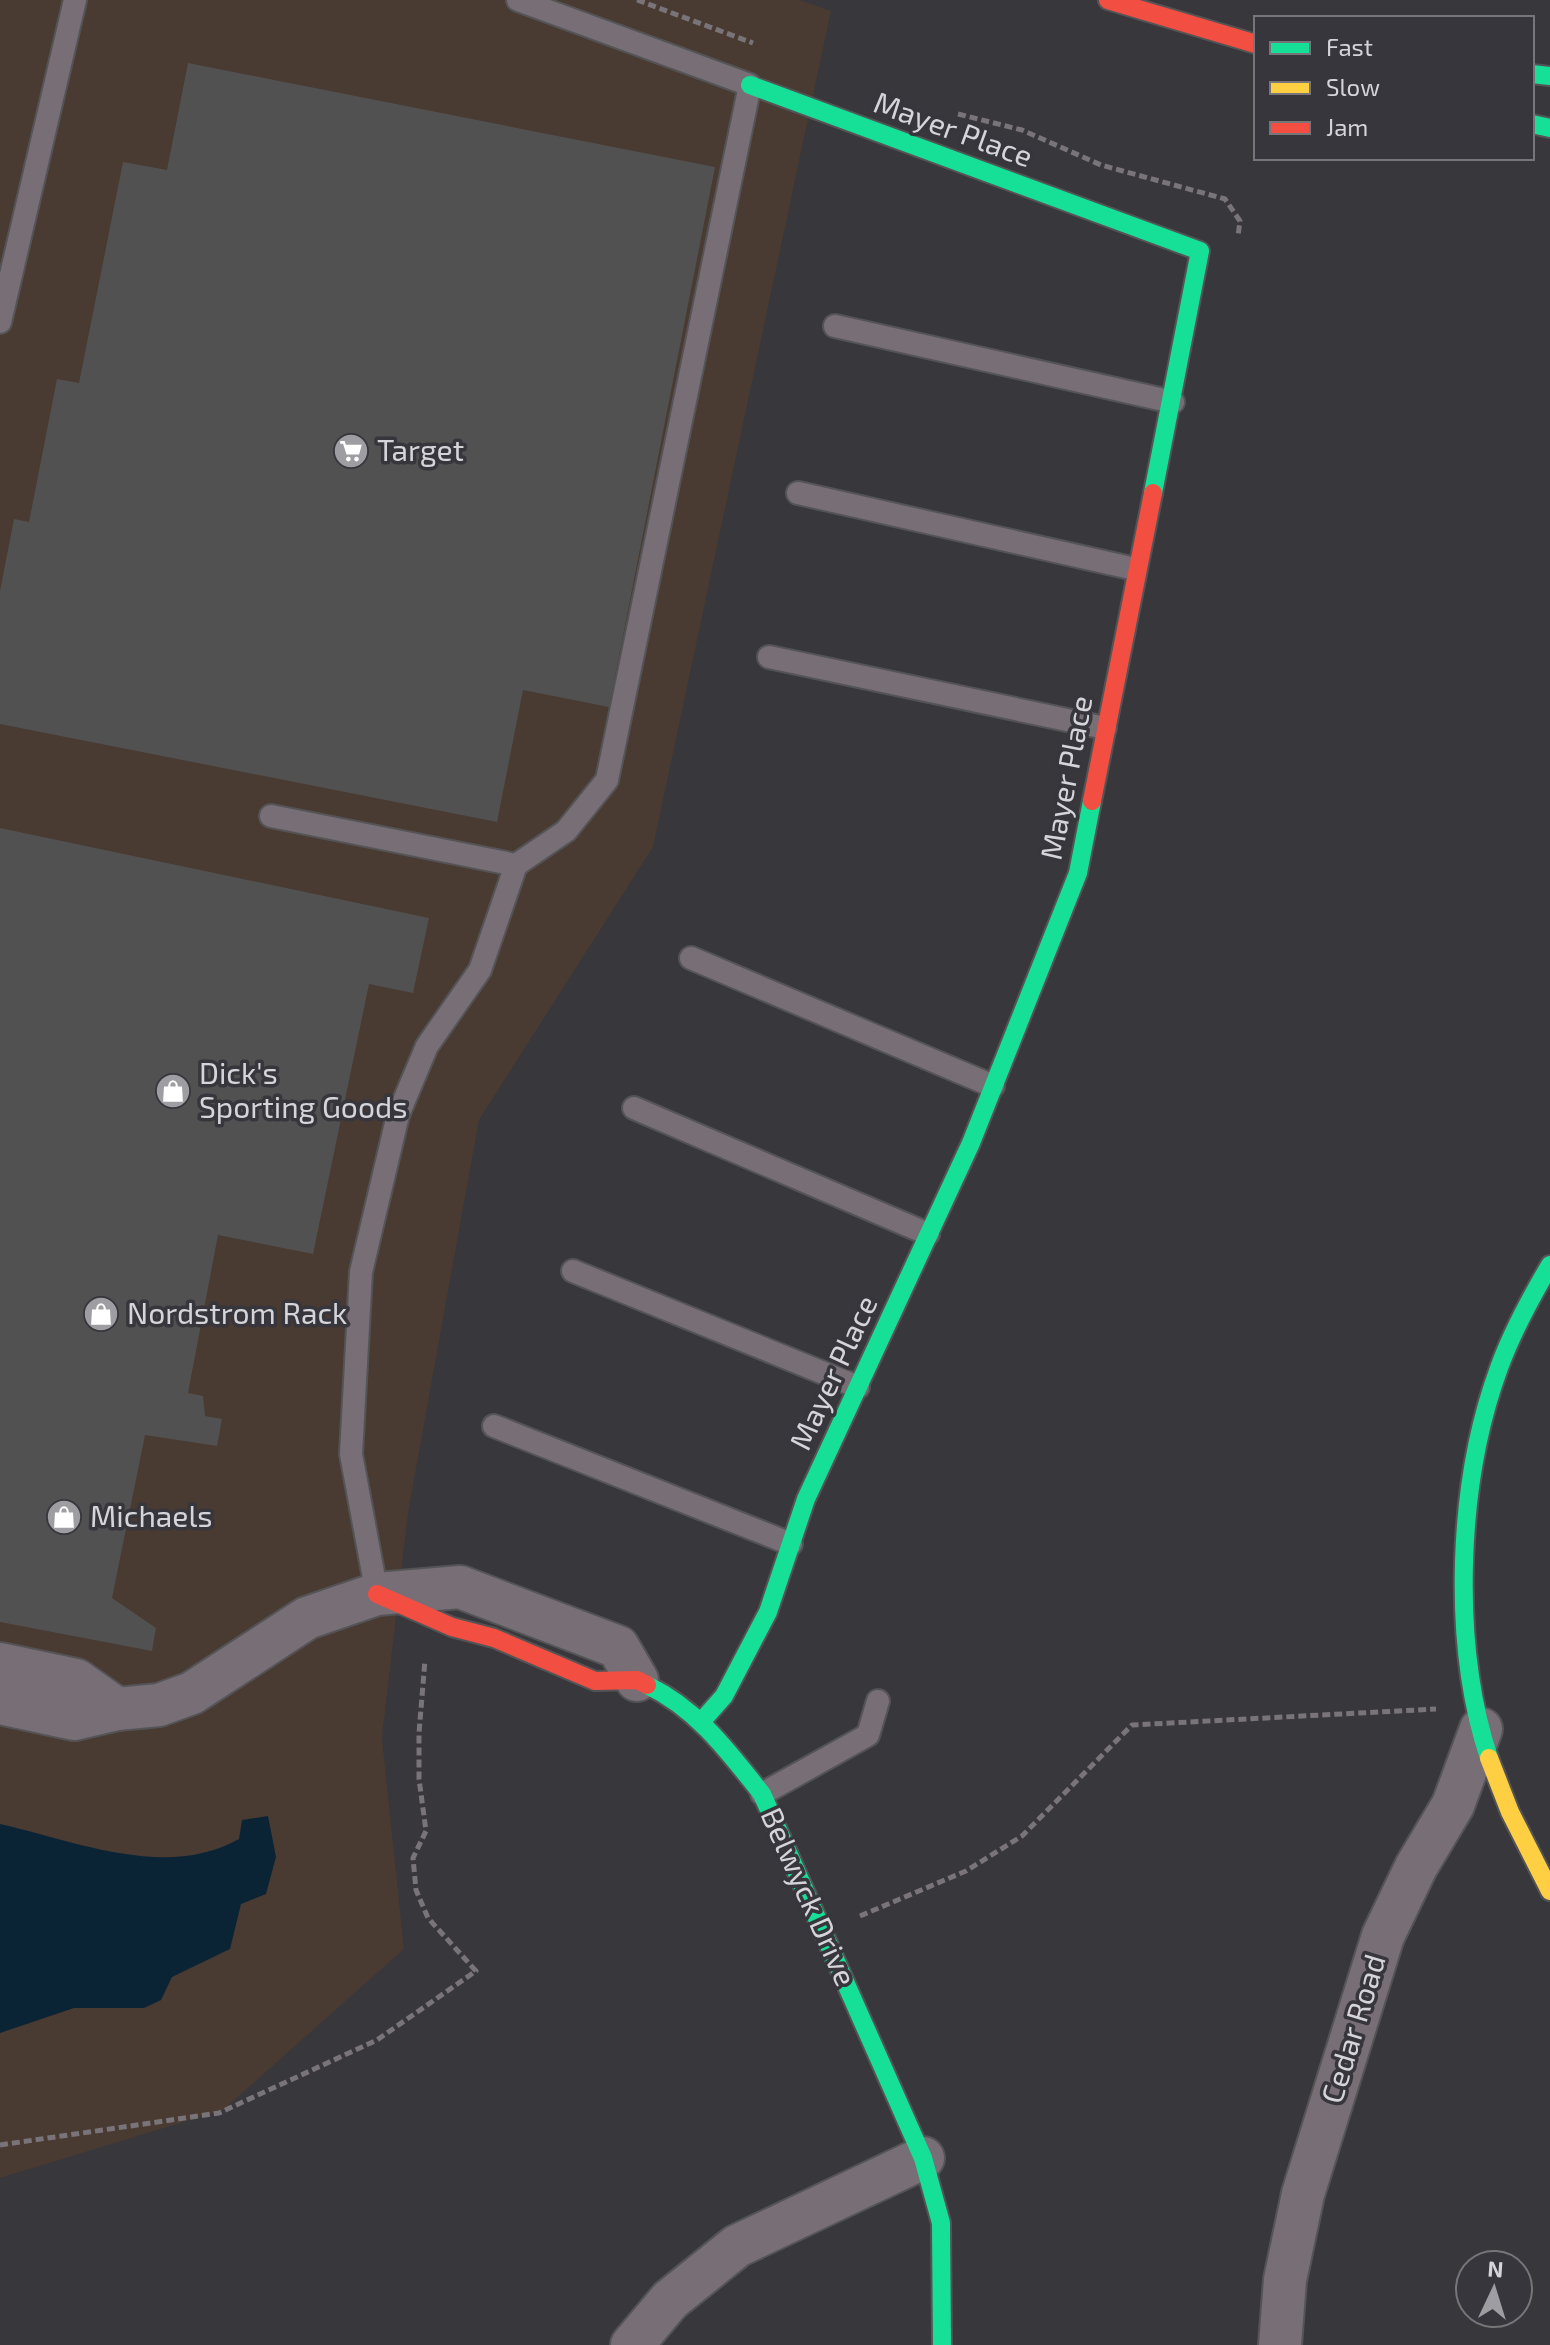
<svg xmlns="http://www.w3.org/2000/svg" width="1550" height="2345" font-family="'Exo 2',sans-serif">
	<rect width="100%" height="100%" fill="#38373b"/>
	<polygon fill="#493a32" points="0,0 800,0 831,11 653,847 479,1120 408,1513 382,1738 404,1949 223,2110 0,2178"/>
	<path fill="#0b2435" d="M268,1816L276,1857L266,1894L241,1904L230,1949L172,1977L161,2000L144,2008H74L0,2033V1824C75,1841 166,1880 239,1839L242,1820Z"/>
	<g fill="#525152">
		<polygon points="188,63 715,167 609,707 523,690 497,822 0,724 0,591 14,519 29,522 57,379 79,383 123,162 167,170"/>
		<polygon points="0,828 429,918 413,993 369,984 313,1254 218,1235 188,1393 203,1396 205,1416 222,1419 217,1446 145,1435 112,1598 156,1628 152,1651 0,1622"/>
	</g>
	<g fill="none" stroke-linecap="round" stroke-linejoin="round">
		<g stroke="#545456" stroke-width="26">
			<g id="lane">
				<polyline points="0,322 75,0"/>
				<polyline points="835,326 1173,402"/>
				<polyline points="798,493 1135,569"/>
				<polyline points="769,657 1105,728"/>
				<polyline points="271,816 516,865 480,970 427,1046 398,1115 361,1272 351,1454 377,1594"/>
				<polyline points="516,865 566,831 607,780 750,85 518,0"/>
				<polyline points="691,958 993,1086"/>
				<polyline points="634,1108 928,1234"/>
				<polyline points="573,1271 858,1387"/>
				<polyline points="494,1426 791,1544"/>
				<polyline points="762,1794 868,1735 878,1701"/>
			</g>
		</g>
		<g stroke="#545456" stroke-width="46">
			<g id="street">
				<polyline points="0,1664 76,1680 117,1709"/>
				<polyline points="0,1703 74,1719 117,1709 159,1705 192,1693 307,1618 377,1594 460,1587 618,1647 637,1680"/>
				<polyline points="632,2345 670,2300 737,2246 923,2158"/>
				<polyline points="1280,2345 1285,2280 1303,2194 1383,1936 1416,1867 1453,1805 1481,1729"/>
			</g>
		</g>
		<g stroke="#545456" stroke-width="22">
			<g id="fast">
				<polyline points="1532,74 1550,76"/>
				<polyline points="750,85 1200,251 1153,493"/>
				<polyline points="1532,124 1550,128"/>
				<path d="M647,1685C697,1709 728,1751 762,1794L923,2158L941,2223L942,2345"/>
				<polyline points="701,1722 724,1696 768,1612 806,1499 971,1143 1078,873 1092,801"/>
				<path d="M1489,1758C1451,1643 1457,1482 1499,1368C1512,1332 1530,1299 1550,1265"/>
			</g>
		</g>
		<g stroke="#545456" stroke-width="22">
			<polyline id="slow" points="1489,1758 1510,1812 1550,1891"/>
		</g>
		<g stroke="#545456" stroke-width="22">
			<g id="jam">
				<polyline points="1108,0 1256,44"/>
				<polyline points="1092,801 1153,493"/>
				<polyline points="377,1594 452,1627 494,1638 595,1681 637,1680 647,1685"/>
			</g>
		</g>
		<g stroke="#797479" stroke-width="5" stroke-dasharray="8 4" stroke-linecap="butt">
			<polyline points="637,0 753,43"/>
			<polyline points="958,114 1022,130 1101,165 1225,199 1240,221 1238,236"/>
			<polyline points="860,1916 966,1871 1022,1836 1132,1725 1436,1709"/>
			<polyline points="0,2145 219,2113 377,2040 476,1971 428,1918 416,1890 413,1858 426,1831 419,1779 419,1733 425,1660"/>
		</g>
		<use href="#lane" stroke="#786e76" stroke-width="22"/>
		<use href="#street" stroke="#786e76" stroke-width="42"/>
		<use href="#fast" stroke="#16e098" stroke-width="18"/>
		<use href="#slow" stroke="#ffcf43" stroke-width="18"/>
		<use href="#jam" stroke="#f24e42" stroke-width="18"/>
	</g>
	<defs>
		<g id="supermarket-disc" transform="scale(1.8)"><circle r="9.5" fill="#9e9da1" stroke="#37363c"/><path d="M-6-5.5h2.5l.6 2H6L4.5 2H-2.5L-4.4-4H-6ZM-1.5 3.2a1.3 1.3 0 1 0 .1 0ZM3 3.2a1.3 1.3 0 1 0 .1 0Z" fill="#fff"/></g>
		<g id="shop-disc" transform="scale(1.8)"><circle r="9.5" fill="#9e9da1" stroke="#37363c"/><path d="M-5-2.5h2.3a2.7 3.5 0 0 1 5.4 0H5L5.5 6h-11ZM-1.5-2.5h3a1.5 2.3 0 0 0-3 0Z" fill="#fff"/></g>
	</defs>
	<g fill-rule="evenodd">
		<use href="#supermarket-disc" x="351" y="451"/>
		<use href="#shop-disc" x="173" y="1091"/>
		<use href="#shop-disc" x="101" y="1314"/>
		<use href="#shop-disc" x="64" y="1517"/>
	</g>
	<g text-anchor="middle" stroke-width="7" stroke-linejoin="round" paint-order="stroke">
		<g font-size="30" fill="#d5d4d8" stroke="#37363c">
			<text transform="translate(953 130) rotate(20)" y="10">Mayer Place</text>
			<text transform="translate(1067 778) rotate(-79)" y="10">Mayer Place</text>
			<text transform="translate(834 1373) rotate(-65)" y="10">Mayer Place</text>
			<text transform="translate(808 1897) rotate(66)" y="10">Belwyck Drive</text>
			<text transform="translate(1354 2029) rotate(-73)" y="10">Cedar Road</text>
		</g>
		<g font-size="30" fill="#d5d4d8" stroke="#37363c" text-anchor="start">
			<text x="377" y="461">Target</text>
			<text x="199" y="1084">Dick's<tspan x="199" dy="34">Sporting Goods</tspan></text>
			<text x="127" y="1324">Nordstrom Rack</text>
			<text x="90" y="1527">Michaels</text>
		</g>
	</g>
	<rect x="1254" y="16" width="280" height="144" fill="#37363c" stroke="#76757a" stroke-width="2"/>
	<rect x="1270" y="42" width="40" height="12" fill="#16e098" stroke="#76757a" stroke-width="2"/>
	<text x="1326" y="56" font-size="24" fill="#d5d4d8">Fast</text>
	<rect x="1270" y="82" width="40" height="12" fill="#ffcf43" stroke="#76757a" stroke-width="2"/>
	<text x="1326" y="96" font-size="24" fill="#d5d4d8">Slow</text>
	<rect x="1270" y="122" width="40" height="12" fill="#f24e42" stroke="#76757a" stroke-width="2"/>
	<text x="1326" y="136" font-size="24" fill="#d5d4d8">Jam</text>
	<g transform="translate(1494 2289) rotate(4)"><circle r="38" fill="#37363c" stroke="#76757a" stroke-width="2"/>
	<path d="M0-6L14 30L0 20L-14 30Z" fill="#9e9da1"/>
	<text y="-12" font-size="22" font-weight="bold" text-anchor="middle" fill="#d5d4d8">N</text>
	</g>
</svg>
